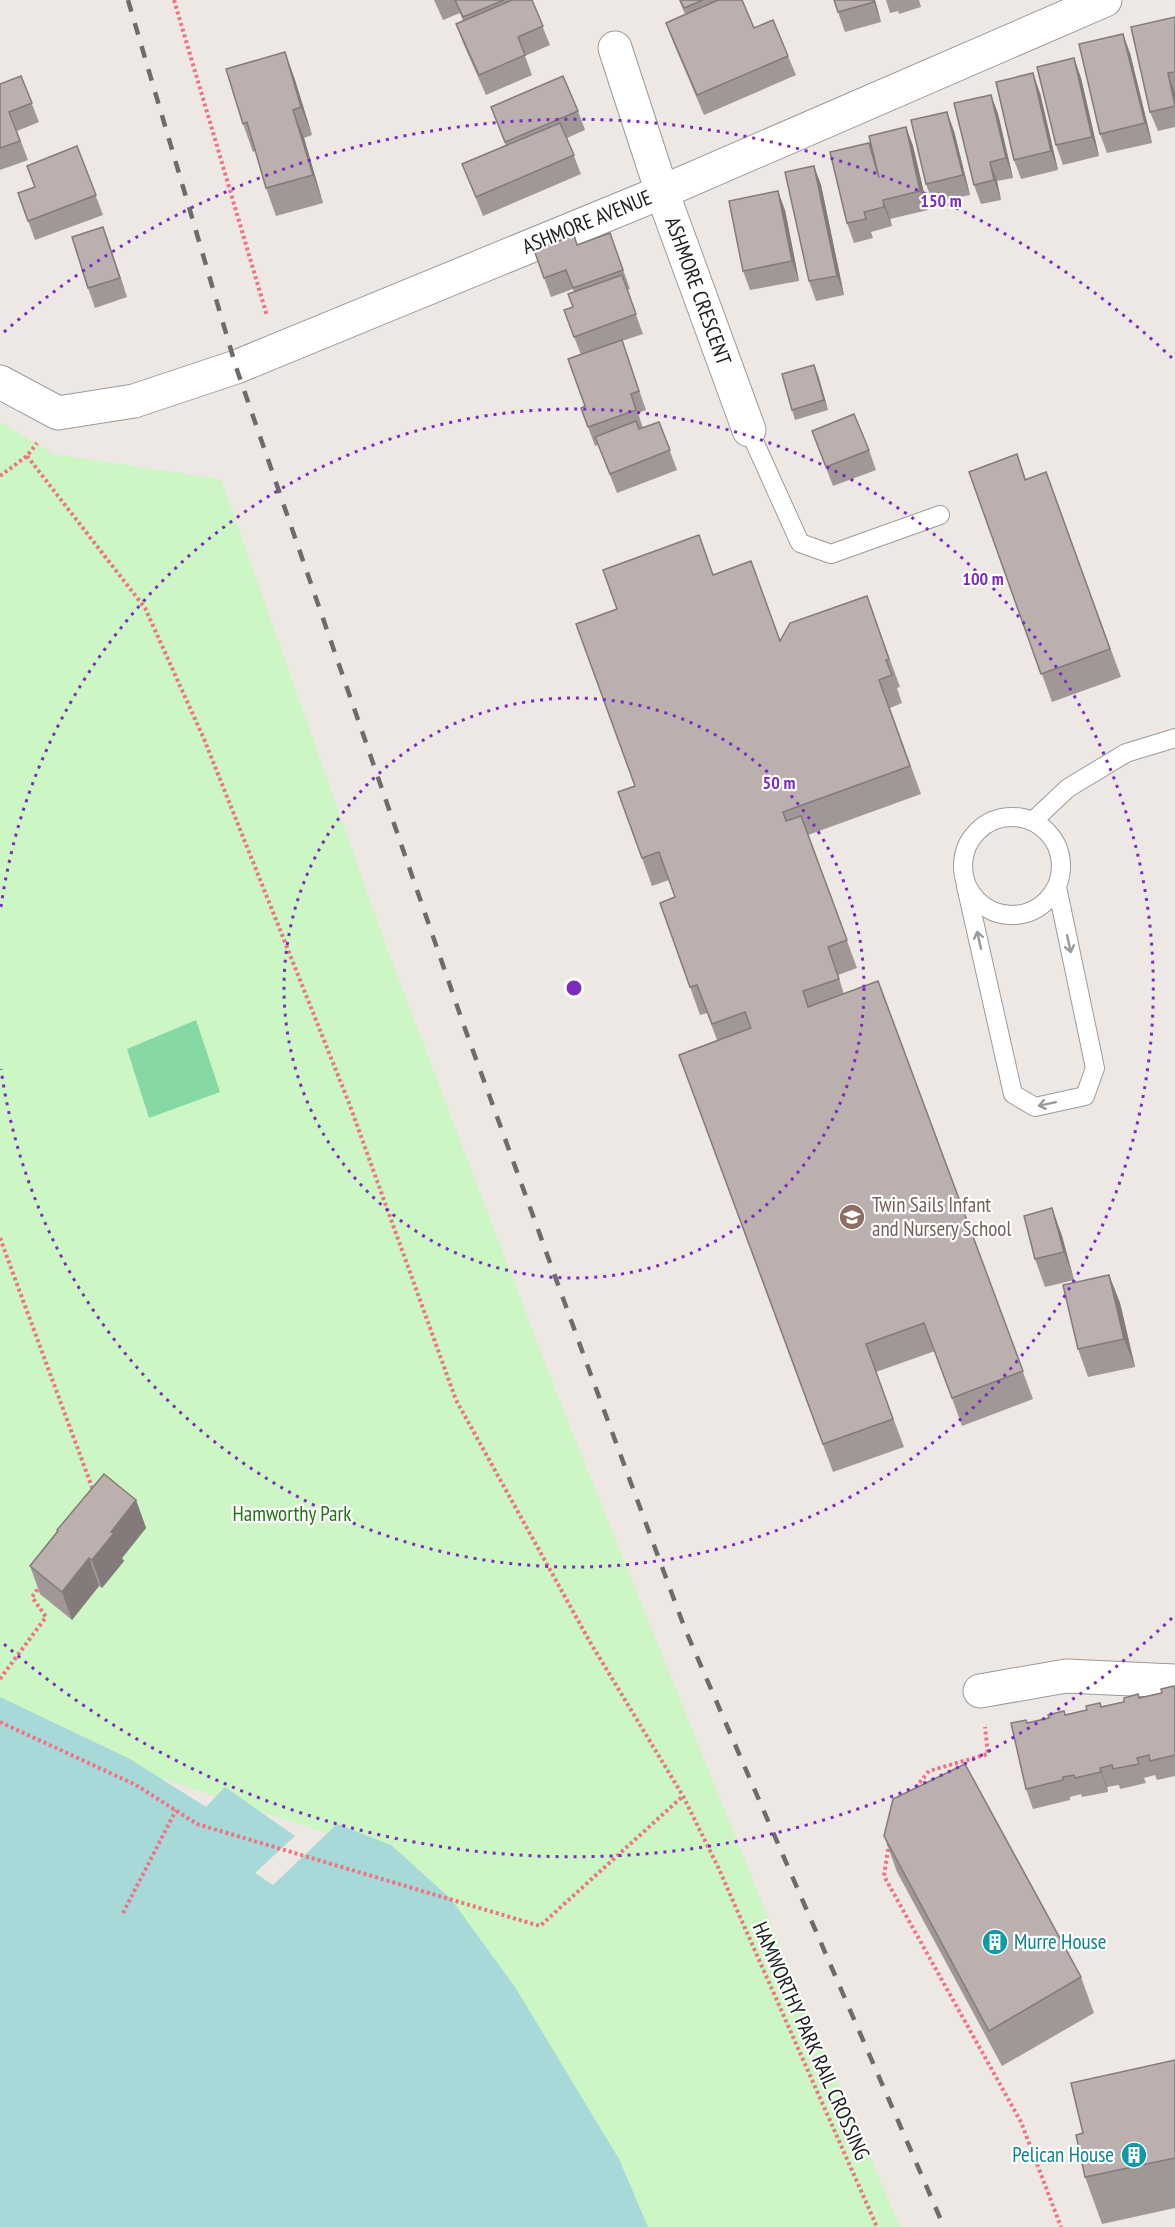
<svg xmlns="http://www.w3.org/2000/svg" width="1175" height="2227" font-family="'PT Sans Narrow',sans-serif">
	<rect width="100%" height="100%" fill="#eee8e4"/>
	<polygon fill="#ccf6c3" points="0,422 54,454 221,479 388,951 555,1389 778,1942 900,2227 629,2227 402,1858 0,1725"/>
	<polygon fill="#86d9a5" points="196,1020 220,1092 149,1118 127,1049"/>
	<polygon fill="#a7d9d8" points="0,1697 130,1759 206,1807 225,1787 295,1836 255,1873 273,1885 337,1824 391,1845 451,1899 515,1987 619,2159 648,2227 0,2227"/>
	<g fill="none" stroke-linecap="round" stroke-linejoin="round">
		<g stroke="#9b9b9b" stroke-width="20">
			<g id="lane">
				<polyline points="749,430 800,543 831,554 940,515"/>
				<circle cx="1012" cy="866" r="49"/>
				<polyline points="1033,821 1068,788 1126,753 1175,738"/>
				<polyline points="966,886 1013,1094 1035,1107 1085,1096 1095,1068 1057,887"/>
			</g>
		</g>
		<g stroke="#9b9b9b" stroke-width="35">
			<g id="street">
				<polyline points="615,48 662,192 749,430"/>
				<polyline points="0,382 58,413 134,401 236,367 662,192 1105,0"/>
				<polyline points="980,1691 1066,1676 1175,1681"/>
			</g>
		</g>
		<g stroke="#f17284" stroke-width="4" stroke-dasharray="3 3" stroke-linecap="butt">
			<polyline points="174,0 267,316"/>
			<polyline points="27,456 145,608 204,739 349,1103 456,1400 590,1642 683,1796 718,1867 877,2227"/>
			<polyline points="0,476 27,456 37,443"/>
			<polyline points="0,1238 93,1490"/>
			<polyline points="0,1679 46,1617 32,1597 40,1586"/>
			<polyline points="0,1722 136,1785 197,1824 540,1926 683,1796"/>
			<polyline points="912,1792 929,1771 988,1754 985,1727"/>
			<polyline points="889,1843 884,1876 1021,2122 1061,2227"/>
			<polyline points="123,1913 176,1810"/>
		</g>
		<use href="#lane" stroke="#fff" stroke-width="18"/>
		<use href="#street" stroke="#fff" stroke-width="33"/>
		<polyline stroke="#6c6c6c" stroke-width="4.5" stroke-dasharray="12 12" stroke-linecap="butt" points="128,0 236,367 464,1026 588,1367 685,1629 944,2227"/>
	</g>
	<g fill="#a19796">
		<polygon points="434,0 532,0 550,45 525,56 532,75 486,95 463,43 456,24 463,21 460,13 443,20"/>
		<polygon points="679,0 742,0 754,28 788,56 796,75 704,115 673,42 666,23 685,14"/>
		<polygon points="875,0 881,22 845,32 838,12"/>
		<polygon points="886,0 919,0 921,7 899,14 898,11 890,13"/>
		<polygon points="1175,17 1175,127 1158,131 1150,112"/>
		<polygon points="285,52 295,80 312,135 304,138 323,203 276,216 266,188 255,151 253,152 243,124"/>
		<polygon points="1130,53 1152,143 1107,153 1100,134"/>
		<polygon points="1074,58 1081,78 1099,156 1063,165 1056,145"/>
		<polygon points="21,76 39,122 17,131 28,160 0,170 0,84"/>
		<polygon points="1040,93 1058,170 1021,179 1014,160"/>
		<polygon points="991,95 998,114 1013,178 997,181 1001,200 981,204 974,185"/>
		<polygon points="491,107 578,111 585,130 567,138 581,174 483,216 462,164 506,146"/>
		<polygon points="906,127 913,146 928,210 890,219 892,226 871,232 873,238 854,243 847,223 869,143 873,155"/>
		<polygon points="954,131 970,195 933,203 926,184"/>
		<polygon points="77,146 103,215 35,240 18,193 34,187"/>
		<polygon points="814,166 821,185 844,295 816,301 809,281"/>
		<polygon points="785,210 799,281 750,290 743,271"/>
		<polygon points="103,227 127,297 95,308 88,288"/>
		<polygon points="610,233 630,289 627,290 643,334 622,341 646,410 638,413 643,428 659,422 677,470 617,493 598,445 595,446 581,408 585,406 581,355 564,310 573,307 574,292 573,289 551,297 534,250 578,245"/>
		<polygon points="818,375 828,410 795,420 792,410"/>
		<polygon points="812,431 869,450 876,470 833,486"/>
		<polygon points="1017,454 1026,479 1046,472 1121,677 1052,702 969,472"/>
		<polygon points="713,575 780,641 867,596 900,687 897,688 902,703 890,708 921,794 808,835 857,968 838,975 844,994 878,981 1033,1399 962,1426 935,1351 876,1372 904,1447 833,1472 679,1055 717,1040 707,1013 700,1015 660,903 675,897 669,880 652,886 618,792 635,786"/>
		<polygon points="1052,1208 1062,1236 1074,1280 1045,1287 1035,1259"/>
		<polygon points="1109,1275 1120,1303 1135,1367 1088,1377 1078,1349"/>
		<polygon points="136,1500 146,1528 122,1558 124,1561 102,1588 99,1586 72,1620 40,1594 30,1566 57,1532 57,1530"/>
		<polygon points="1175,1689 1175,1776 1157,1780 1155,1775 1144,1778 1146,1783 1120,1789 1119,1785 1107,1787 1108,1792 1082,1797 1081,1794 1070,1797 1070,1800 1033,1809 1026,1789 1027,1723 1139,1698"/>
		<polygon points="884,1836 1081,1977 1094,2013 1002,2066 897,1872"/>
		<polygon points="1175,2060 1175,2208 1102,2224 1085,2177 1083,2133"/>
	</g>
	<g fill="#837b7a">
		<polygon points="873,0 875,0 881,22"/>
		<polygon points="1123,34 1130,53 1152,143 1145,123"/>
		<polygon points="285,52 295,80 312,135 301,107"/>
		<polygon points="1074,58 1081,78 1099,156 1092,137"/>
		<polygon points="1033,73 1040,93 1058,170 1051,151"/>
		<polygon points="1168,73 1175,93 1175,105"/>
		<polygon points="991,95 998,114 1013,178 1006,158"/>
		<polygon points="293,110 304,138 323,203 313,175"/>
		<polygon points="947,112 954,131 970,195 963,175"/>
		<polygon points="906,127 913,146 928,210 920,191"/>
		<polygon points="990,162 997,181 1001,200 994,180"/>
		<polygon points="814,166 821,185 844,295 837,276"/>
		<polygon points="778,191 785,210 799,281 792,261"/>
		<polygon points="883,200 890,219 892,226 884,207"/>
		<polygon points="103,227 110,246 127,297 120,278"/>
		<polygon points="814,365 818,375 828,410 824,400"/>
		<polygon points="1052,1208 1062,1236 1074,1280 1064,1252"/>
		<polygon points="1109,1275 1120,1303 1135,1367 1124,1339"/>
		<polygon points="136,1500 146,1528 122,1558 124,1561 102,1588 92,1560 111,1532"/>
		<polygon points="89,1558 99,1586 72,1620 62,1592"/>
		<polygon points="1100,1768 1107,1787 1108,1792 1101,1772"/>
	</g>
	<g fill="#bbb0ae" stroke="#837b7a" stroke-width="1.5">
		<polygon points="455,0 504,0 463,17"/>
		<polygon points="512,0 532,0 543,26 518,37 525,55 479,75 456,24"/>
		<polygon points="680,0 703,0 684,8"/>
		<polygon points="718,0 742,0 754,28 773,20 788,56 697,95 666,23"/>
		<polygon points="834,0 873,0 874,2 838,12"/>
		<polygon points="1175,17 1175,72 1168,73 1175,106 1150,112 1131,27"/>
		<polygon points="1123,34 1145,123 1100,134 1079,44"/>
		<polygon points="285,52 301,107 293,110 313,175 266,188 247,122 243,124 226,69"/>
		<polygon points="1074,58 1092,137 1056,145 1037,67"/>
		<polygon points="1033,73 1051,151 1014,160 996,82"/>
		<polygon points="21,76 32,103 9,112 20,141 0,148 0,84"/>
		<polygon points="563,76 578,111 505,142 491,107"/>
		<polygon points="991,95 1006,158 990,162 994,180 974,185 954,103"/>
		<polygon points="947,112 963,175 926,184 911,120"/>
		<polygon points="560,123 574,155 476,197 462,164"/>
		<polygon points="906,127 920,191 883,200 884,207 864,212 866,219 847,223 830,152 869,143 879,178 869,136"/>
		<polygon points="77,146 96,195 28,221 18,193 35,187 27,166"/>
		<polygon points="814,166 837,276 809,281 785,172"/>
		<polygon points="778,191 792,261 743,271 729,201"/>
		<polygon points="103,227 120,278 88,288 72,237"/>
		<polygon points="610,233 623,270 573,288 566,270 544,278 534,250 574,235 577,245"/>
		<polygon points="622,275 636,314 574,337 564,310 573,307 568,294"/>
		<polygon points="622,340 639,391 631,394 636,410 588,427 581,408 585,406 568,359"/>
		<polygon points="814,365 824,400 792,410 782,374"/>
		<polygon points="854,414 869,450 826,467 812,431"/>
		<polygon points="636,421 639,429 659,422 670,450 610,474 595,437"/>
		<polygon points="1017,454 1025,480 1046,472 1110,649 1041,674 969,472"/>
		<polygon points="699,535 713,575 751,561 780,641 790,623 867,596 889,659 886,660 892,675 879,680 910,766 783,812 786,821 801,816 847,940 828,947 839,979 803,991 808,1007 878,981 1023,1371 952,1398 924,1323 866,1344 893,1419 823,1444 679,1055 751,1028 745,1012 712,1024 697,985 690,987 660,903 675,897 659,852 642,858 618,792 635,786 576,624 617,609 603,570"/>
		<polygon points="1052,1208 1064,1252 1035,1259 1024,1216"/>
		<polygon points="1109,1275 1124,1339 1078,1349 1063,1285"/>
		<polygon points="104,1474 136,1500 111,1532 114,1533 92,1560 89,1558 62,1592 30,1566 58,1531 57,1530"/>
		<polygon points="1174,1686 1175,1690 1175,1755 1150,1761 1149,1755 1137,1758 1139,1764 1113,1769 1112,1765 1100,1768 1101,1772 1075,1778 1074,1775 1063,1777 1063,1780 1026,1789 1011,1723 1026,1720 1027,1723 1049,1718 1048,1715 1064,1711 1065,1715 1087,1710 1086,1706 1100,1703 1101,1707 1124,1702 1124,1698 1138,1694 1139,1698 1162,1693 1161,1689"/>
		<polygon points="965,1764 1081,1977 989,2031 884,1836 893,1799"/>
		<polygon points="1175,2060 1175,2158 1085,2177 1076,2135 1083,2133 1071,2083"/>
	</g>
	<defs><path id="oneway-shaft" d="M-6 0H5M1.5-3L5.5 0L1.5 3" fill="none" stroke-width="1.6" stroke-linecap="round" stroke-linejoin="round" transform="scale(1.5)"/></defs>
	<g stroke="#9a9a9a">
		<use href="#oneway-shaft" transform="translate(979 940) rotate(-103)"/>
		<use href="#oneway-shaft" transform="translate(1069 944) rotate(78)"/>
		<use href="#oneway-shaft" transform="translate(1047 1104) rotate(168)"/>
	</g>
	<g fill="none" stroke="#7b2cbf" stroke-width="3" stroke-dasharray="3 6">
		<circle cx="574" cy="988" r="290"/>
		<path d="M1 907A579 579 0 1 1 1 1069"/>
		<path d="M1172 1618A869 869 0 0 1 4 1644M4 332A869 869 0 0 1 1172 358"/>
	</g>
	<defs>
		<g id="school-disc" transform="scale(1.35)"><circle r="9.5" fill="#8d6e63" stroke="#fff"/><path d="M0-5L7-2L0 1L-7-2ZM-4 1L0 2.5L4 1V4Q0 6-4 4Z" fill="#fff"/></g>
		<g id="building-disc" transform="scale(1.35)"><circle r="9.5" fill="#0f9aa8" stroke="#fff"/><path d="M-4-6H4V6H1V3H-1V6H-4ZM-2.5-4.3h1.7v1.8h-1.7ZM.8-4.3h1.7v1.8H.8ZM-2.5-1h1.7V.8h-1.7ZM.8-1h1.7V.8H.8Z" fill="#fff"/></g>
	</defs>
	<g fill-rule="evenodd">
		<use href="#school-disc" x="852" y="1217"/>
		<use href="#building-disc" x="995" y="1942"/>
		<use href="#building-disc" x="1134" y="2155"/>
	</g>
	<g text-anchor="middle" stroke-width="4.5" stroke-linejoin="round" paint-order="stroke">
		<g font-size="21" fill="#1e1e1e" stroke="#fff">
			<text transform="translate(587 222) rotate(-22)" y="7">ASHMORE AVENUE</text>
			<text transform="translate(698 291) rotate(70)" y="7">ASHMORE CRESCENT</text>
			<text transform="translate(811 2041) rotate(66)" y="7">HAMWORTHY PARK RAIL CROSSING</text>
		</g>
		<g font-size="21" fill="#785e54" stroke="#fff" text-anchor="start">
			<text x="872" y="1212">Twin Sails Infant<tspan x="872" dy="24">and Nursery School</tspan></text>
		</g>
		<g font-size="21" fill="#227512" stroke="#fff">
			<text x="292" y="1521">Hamworthy Park</text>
		</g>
		<g font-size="21" fill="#0d838f" stroke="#fff" text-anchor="start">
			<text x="1014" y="1949">Murre House</text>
			<text x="1114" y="2162" text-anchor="end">Pelican House</text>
		</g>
	</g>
	<circle cx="574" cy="988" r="9" fill="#7b2cbf" stroke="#fff" stroke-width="3"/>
	<g font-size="18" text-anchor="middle" font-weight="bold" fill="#7b2cbf" stroke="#fff" stroke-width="4.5" stroke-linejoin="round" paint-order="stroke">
		<text x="941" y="207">150 m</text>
		<text x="983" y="585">100 m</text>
		<text x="779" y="789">50 m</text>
	</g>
</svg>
